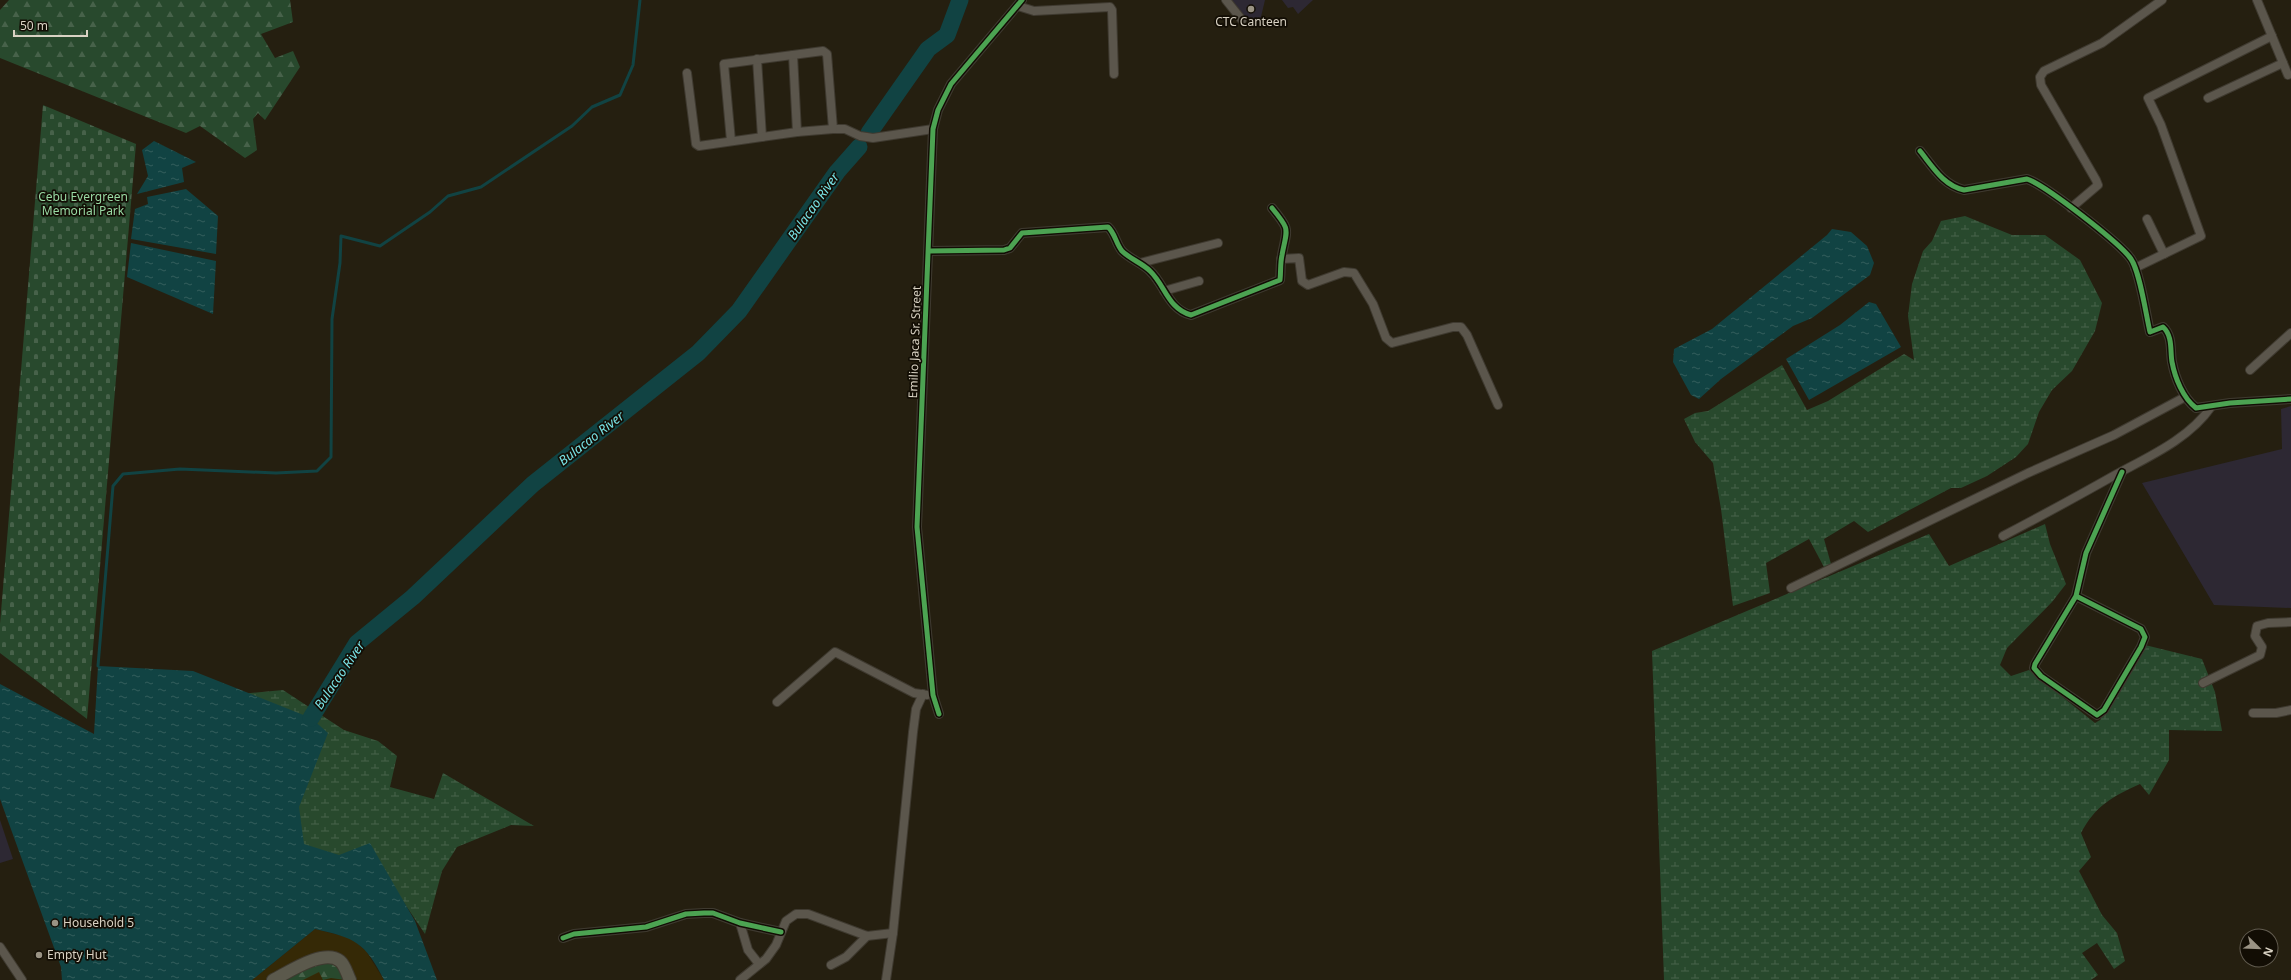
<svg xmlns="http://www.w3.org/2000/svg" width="2291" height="980" font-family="'Noto Sans',sans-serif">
	<defs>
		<pattern id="forest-firs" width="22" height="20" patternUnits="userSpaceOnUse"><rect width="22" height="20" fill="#28492d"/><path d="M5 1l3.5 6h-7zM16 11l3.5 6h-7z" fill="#47624a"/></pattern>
		<pattern id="wetland-marsh" width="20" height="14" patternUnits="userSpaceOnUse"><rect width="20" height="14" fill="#28492d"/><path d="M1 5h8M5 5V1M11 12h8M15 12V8" fill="none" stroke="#47624a"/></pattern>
		<pattern id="cemetery-stones" width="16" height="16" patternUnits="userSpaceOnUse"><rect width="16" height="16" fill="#28492d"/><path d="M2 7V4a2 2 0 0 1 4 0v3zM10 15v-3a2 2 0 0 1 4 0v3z" fill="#47624a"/></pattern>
		<pattern id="water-ripples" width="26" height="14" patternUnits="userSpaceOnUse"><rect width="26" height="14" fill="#114343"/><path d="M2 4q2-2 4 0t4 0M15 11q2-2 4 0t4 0" fill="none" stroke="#335d5c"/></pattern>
	</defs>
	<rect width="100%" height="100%" fill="#251f10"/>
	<polygon fill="#352906" points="315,929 351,938 366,951 384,980 252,980"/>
	<g fill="#2d2833">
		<polygon points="1229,0 1265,0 1260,21 1244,19"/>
		<polygon points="1282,0 1313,0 1298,14 1293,7 1288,8"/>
		<polygon points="2291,406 2291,608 2214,605 2142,483 2282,449 2281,409"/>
		<polygon points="0,820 13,859 0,863"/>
	</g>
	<g fill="url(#forest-firs)">
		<polygon points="9,0 290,0 293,22 261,34 275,58 293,51 300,67 265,120 258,113 253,119 257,150 245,158 200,126 186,133 0,58 0,10"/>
		<path d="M322,961C335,963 339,968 345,980L331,978L323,980L319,972L303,980H285Z"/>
	</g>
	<g fill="url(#wetland-marsh)">
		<polygon points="1965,216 2012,235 2045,235 2080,260 2102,303 2095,331 2072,371 2052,390 2039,412 2028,444 2016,457 1987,476 1961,488 1951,488 1868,532 1854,521 1824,539 1831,564 1825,569 1809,539 1766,563 1770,593 1733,606 1721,509 1713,463 1695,442 1684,419 1695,413 1708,411 1782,365 1807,410 1828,401 1904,354 1914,360 1908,316 1912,284 1923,251 1932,241 1941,221"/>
		<path d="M2045,524L2050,544L2066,584L2052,602L2007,648L2000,665L2011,676L2029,670L2095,723L2100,720L2145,645L2202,659L2215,692L2222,731L2169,730V760L2149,795L2140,784C2113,796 2095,806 2081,833L2091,857L2079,871L2102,915L2117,933L2125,961L2114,969L2097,943L2082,953L2098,975L2091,980H1664L1652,651L1929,534L1949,566Z"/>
		<polygon points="283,690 344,730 378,741 397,756 390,787 434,799 443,773 534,826 511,825 457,847 442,871 425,934 372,855 311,859 217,696"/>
	</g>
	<polygon fill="url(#cemetery-stones)" points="43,105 136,144 87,719 0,653 0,624"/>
	<g fill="url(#water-ripples)">
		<polygon points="154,141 196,162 182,168 184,182 137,194 148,176 142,150"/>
		<polygon points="186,189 218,216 216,254 131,239 135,209 148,204 147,197"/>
		<polygon points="1832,229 1851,232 1867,246 1874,263 1870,275 1812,318 1793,326 1721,379 1699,399 1691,395 1673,362 1674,349 1712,329 1827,235"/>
		<polygon points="131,243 216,261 213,314 127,277"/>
		<polygon points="1869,302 1876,304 1901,347 1809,400 1786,359 1840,325"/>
		<path d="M98,666L193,671L311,718L328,733L299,807L304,844L339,855L370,843L415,921L437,980H384C365,942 355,938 315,929L252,980H62L61,967L0,799V684L94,734Z"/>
	</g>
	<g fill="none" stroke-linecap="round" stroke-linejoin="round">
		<polyline stroke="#114343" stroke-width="3" points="98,666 113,486 123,474 180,469 276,473 317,471 331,457 332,319 340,263 341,236 380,246 430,212 448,196 481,187 572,126 592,107 620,95 633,65 640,0"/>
		<g stroke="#114343" stroke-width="17">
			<polyline points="869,133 928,49 947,35 960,0"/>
			<polyline points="311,718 357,643 413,597 533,484 698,353 739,311 837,172 859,147"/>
		</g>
		<g stroke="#3f3a30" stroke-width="10">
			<g id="street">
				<polyline points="1226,0 1242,20"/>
				<polyline points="2257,0 2288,75"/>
				<polyline points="1018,6 1034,11 1110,7 1112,10 1114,74"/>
				<polyline points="793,55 797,132"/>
				<polyline points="757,59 762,137"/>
				<polyline points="687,73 696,144 699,146 797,132 833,129 845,129 860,136 873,138 933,129"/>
				<polyline points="2208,98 2283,63"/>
				<polyline points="731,141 724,64 823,51 827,54 833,129"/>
				<path d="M1920,151C1933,167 1943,185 1964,190L2027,179C2045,185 2120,243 2131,259C2140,272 2146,315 2150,332L2163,327C2173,336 2170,351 2172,362C2175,378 2183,398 2196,408L2230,403L2291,399"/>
				<polyline points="2071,208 2098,185 2096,180 2041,85 2040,77 2044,71 2102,43 2162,0"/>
				<polyline points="2147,219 2164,254"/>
				<path d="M929,251L1004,250L1010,248L1022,233L1108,227C1115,233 1116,244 1122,251C1130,259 1142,263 1150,271C1165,285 1168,309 1191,315L1280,280C1281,272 1280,264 1282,255C1287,228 1291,231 1272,208"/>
				<polyline points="1281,259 1299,258 1302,281 1308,285 1344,272 1354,273 1373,304 1386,338 1392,343 1453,327 1461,327 1467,335 1498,405"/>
				<polyline points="1140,263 1218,243"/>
				<polyline points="2135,268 2201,236 2161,125 2148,98 2272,36"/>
				<polyline points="1164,291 1199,281"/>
				<polyline points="2250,370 2291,333"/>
				<path d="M2003,536C2041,516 2078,496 2115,475C2148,457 2189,439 2211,407"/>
				<polyline points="1791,588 2028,473 2114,435 2185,397"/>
				<polyline points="2076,596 2141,629 2145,637 2141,647 2104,710 2097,715 2041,676 2034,668 2035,664 2076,596 2086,553 2122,472"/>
				<polyline points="2203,683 2260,655 2262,647 2255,636 2257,626 2268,623 2291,622"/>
				<polyline points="777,702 835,652 914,693 927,695"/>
				<polyline points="2253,713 2276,713 2291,710"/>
				<polyline points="939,714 933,695 917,527 933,129 938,110 951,84 1022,0"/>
				<polyline points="740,923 748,950 759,964"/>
				<polyline points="563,938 574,934 646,927 686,914 704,913 713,913 740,923 781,932"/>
				<polyline points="0,947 22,980"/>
				<polyline points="831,965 846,957 867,936"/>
				<polyline points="740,980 766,959 776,945 786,921 796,914 808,914 867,936 893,933"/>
				<polyline points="886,980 893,933 913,732 916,709 923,694"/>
			</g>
		</g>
		<g stroke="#3f3a30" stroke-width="14">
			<path id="secondary" d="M273,980C289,972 324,948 340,961C345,965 347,974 350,980"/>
		</g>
		<use href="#street" stroke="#5b564c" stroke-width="8"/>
		<use href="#secondary" stroke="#5b594c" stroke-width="12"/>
		<g stroke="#120d04" stroke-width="8">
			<g id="cycleway">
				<path d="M1920,151C1933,167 1943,185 1964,190L2027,179C2045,185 2120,243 2131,259C2140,272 2146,315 2150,332L2163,327C2173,336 2170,351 2172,362C2175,378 2183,398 2196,408L2230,403L2291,399"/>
				<path d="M929,251L1004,250L1010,248L1022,233L1108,227C1115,233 1116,244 1122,251C1130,259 1142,263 1150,271C1165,285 1168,309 1191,315L1280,280C1281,272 1280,264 1282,255C1287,228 1291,231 1272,208"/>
				<polyline points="2076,596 2141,629 2145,637 2141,647 2104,710 2097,715 2041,676 2034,668 2035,664 2076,596 2086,553 2122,472"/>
				<polyline points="939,714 933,695 917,527 933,129 938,110 951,84 1022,0"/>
				<polyline points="563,938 574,934 646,927 686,914 704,913 713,913 740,923 781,932"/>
			</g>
		</g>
		<use href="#cycleway" stroke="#4ca352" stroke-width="5"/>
	</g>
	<g fill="#9a9384" stroke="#120d04" stroke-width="1.5">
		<circle cx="1251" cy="9" r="4"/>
		<circle cx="55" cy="923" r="4"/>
		<circle cx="39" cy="955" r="4"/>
	</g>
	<g text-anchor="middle" stroke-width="3.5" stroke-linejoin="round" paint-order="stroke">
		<g font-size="12" fill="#d9d2c3" stroke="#120d04" text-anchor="start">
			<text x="1251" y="26" text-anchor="middle">CTC Canteen</text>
			<text x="63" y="927">Household 5</text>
			<text x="47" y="959">Empty Hut</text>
		</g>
		<g font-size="12" fill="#98d9a3" stroke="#120d04">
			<text x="83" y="201">Cebu Evergreen<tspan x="83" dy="14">Memorial Park</tspan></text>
		</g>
		<g font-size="12" fill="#d9d2c3" stroke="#120d04">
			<text transform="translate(915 342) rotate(-88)" y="4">Emilio Jaca Sr. Street</text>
		</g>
		<g font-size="13" font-style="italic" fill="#79e4e7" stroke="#120d04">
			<text transform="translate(813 206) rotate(-55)" y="5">Bulacao River</text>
			<text transform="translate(591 438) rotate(-38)" y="5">Bulacao River</text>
			<text transform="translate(339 675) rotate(-56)" y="5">Bulacao River</text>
		</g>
	</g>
	<g transform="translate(2259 948) rotate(113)"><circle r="19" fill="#120d04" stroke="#625c50"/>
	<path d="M0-3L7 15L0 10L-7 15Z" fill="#9a9384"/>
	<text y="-6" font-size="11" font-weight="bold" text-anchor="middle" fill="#d9d2c3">N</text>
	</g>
	<path d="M14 30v6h73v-6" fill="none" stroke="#d9d2c3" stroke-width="2"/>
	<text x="20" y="30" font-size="12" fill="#d9d2c3" stroke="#120d04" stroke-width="3" paint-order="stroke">50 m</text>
</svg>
